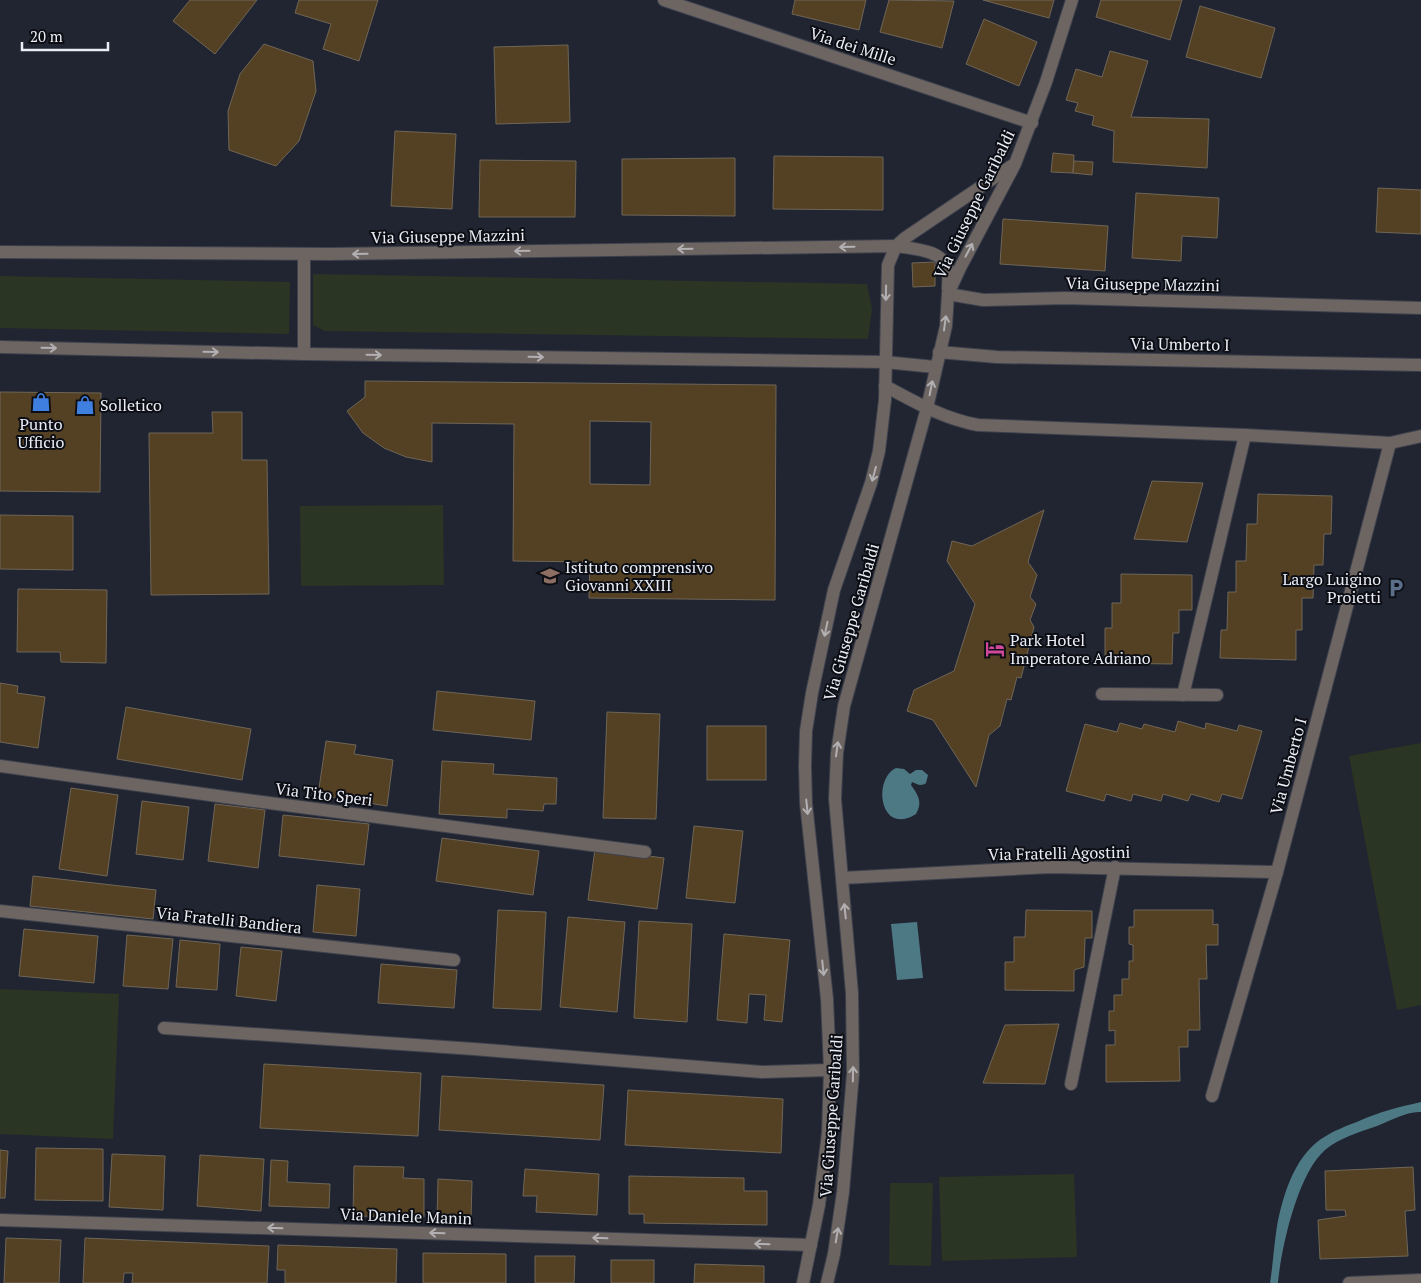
<svg xmlns="http://www.w3.org/2000/svg" width="1421" height="1283" font-family="'PT Serif',serif">
	<rect width="100%" height="100%" fill="#212531"/>
	<g fill="#2a3523">
		<polygon points="313,274 867,284 872,309 868,339 325,331 313,325"/>
		<polygon points="0,276 290,282 289,334 0,328"/>
		<polygon points="443,505 444,585 301,586 300,506"/>
		<polygon points="1421,743 1421,1005 1397,1010 1349,756"/>
		<polygon points="0,989 119,994 113,1139 0,1134"/>
		<polygon points="1074,1174 1077,1257 942,1261 939,1177"/>
		<polygon points="890,1183 933,1183 931,1266 889,1265"/>
	</g>
	<g fill="#4d7985">
		<path d="M896,768L904,769L910,774L916,770H922L928,775L926,783C921,787 917,784 912,782L911,785C918,795 923,802 916,814C880,837 872,779 896,768Z"/>
		<polygon points="917,922 923,978 897,980 891,924"/>
		<path d="M1421,1102V1112C1407,1111 1390,1121 1377,1126C1360,1132 1339,1138 1325,1150C1298,1173 1281,1248 1278,1283H1270C1273,1264 1274,1245 1277,1226C1283,1195 1294,1158 1321,1139C1333,1131 1346,1126 1359,1121C1379,1112 1399,1107 1421,1102Z"/>
	</g>
	<g fill="#544023" stroke="#6f6658" fill-rule="evenodd">
		<polygon points="190,0 257,0 215,54 173,21"/>
		<polygon points="299,0 378,0 359,61 323,49 331,24 295,13"/>
		<polygon points="795,0 866,0 859,30 792,14"/>
		<polygon points="889,0 954,1 942,48 880,32"/>
		<polygon points="983,0 1054,0 1049,18"/>
		<polygon points="1101,0 1182,0 1170,40 1096,17"/>
		<polygon points="1200,6 1275,28 1261,78 1186,57"/>
		<polygon points="984,19 1037,42 1019,86 966,64"/>
		<polygon points="264,44 313,61 316,91 299,141 276,166 229,150 228,111 240,74"/>
		<polygon points="568,45 570,122 496,124 494,47"/>
		<polygon points="1110,51 1148,61 1131,117 1209,119 1207,168 1113,162 1114,131 1092,125 1094,116 1075,111 1078,103 1066,100 1076,69 1102,77"/>
		<polygon points="395,131 456,134 452,209 391,206"/>
		<polygon points="1053,153 1074,155 1073,173 1051,172"/>
		<polygon points="774,156 883,157 883,210 773,209"/>
		<polygon points="735,158 735,216 622,215 622,159"/>
		<polygon points="480,160 576,161 575,217 479,217"/>
		<polygon points="1074,161 1093,162 1092,175 1073,173"/>
		<polygon points="1378,188 1421,190 1421,234 1376,232"/>
		<polygon points="1136,193 1219,198 1217,238 1182,236 1181,261 1132,258"/>
		<polygon points="1003,219 1108,226 1105,271 1000,264"/>
		<polygon points="935,262 935,286 913,287 912,263"/>
		<path d="M365,381L776,385L775,600L589,598L590,562L513,561L514,424L432,423V462L406,457L384,448L363,433L347,411L365,397ZM590,421L651,422L650,485L590,484Z"/>
		<polygon points="0,392 101,393 100,492 0,491"/>
		<polygon points="212,412 242,412 242,460 267,460 269,594 151,595 149,433 213,433"/>
		<polygon points="1152,481 1203,483 1187,542 1134,539"/>
		<polygon points="1258,494 1332,496 1331,534 1324,534 1323,565 1314,565 1313,598 1302,598 1302,630 1296,630 1296,660 1220,658 1221,630 1227,630 1228,592 1236,592 1236,561 1246,561 1247,524 1257,524"/>
		<polygon points="1044,510 1028,562 1037,575 1030,597 1036,604 1030,620 1034,627 1021,678 1017,677 1011,700 1007,699 1000,726 989,735 976,787 933,720 907,711 914,690 954,671 975,604 947,561 952,541 972,546"/>
		<polygon points="0,515 73,516 73,570 0,569"/>
		<polygon points="1121,574 1192,575 1192,610 1179,610 1179,633 1173,633 1172,664 1105,663 1105,628 1112,628 1112,603 1121,603"/>
		<polygon points="18,589 107,590 106,663 61,662 60,652 17,652"/>
		<polygon points="0,683 18,686 17,693 45,697 38,748 0,742"/>
		<polygon points="437,691 535,701 531,740 433,730"/>
		<polygon points="126,707 251,729 242,780 117,759"/>
		<polygon points="607,712 660,714 656,819 603,818"/>
		<polygon points="1178,721 1205,729 1206,723 1237,731 1239,725 1262,731 1242,799 1222,794 1219,802 1191,794 1188,801 1163,794 1161,801 1133,794 1131,801 1106,794 1104,801 1066,791 1085,724 1117,732 1120,723 1142,729 1144,724 1175,732"/>
		<rect x="707" y="726" width="59" height="54"/>
		<polygon points="326,741 356,745 354,754 393,760 387,806 318,795"/>
		<polygon points="442,761 494,764 493,774 557,778 556,804 544,804 543,811 507,809 507,818 439,814"/>
		<polygon points="71,788 118,795 107,876 59,869"/>
		<polygon points="142,801 189,807 183,860 136,854"/>
		<polygon points="215,804 265,810 258,868 208,861"/>
		<polygon points="283,815 369,824 364,865 279,856"/>
		<polygon points="694,826 743,831 735,903 686,898"/>
		<polygon points="442,838 539,851 533,895 436,881"/>
		<polygon points="595,849 664,858 657,909 588,900"/>
		<polygon points="33,876 156,890 153,919 30,906"/>
		<polygon points="317,885 360,889 356,936 313,932"/>
		<polygon points="498,910 546,912 541,1010 493,1008"/>
		<polygon points="1026,910 1092,911 1092,938 1085,938 1084,967 1074,970 1074,991 1005,990 1005,962 1014,962 1014,937 1025,937"/>
		<polygon points="1134,910 1213,910 1213,925 1218,924 1218,945 1206,945 1207,979 1199,979 1200,1030 1188,1030 1188,1047 1179,1047 1180,1081 1106,1082 1106,1045 1115,1045 1115,1030 1109,1031 1109,1011 1114,1011 1114,995 1122,995 1122,979 1129,979 1129,961 1133,961 1133,945 1129,944 1129,927 1134,927"/>
		<polygon points="568,917 625,922 617,1012 560,1007"/>
		<polygon points="639,921 692,924 687,1022 634,1018"/>
		<polygon points="24,929 98,936 94,983 19,976"/>
		<polygon points="724,934 790,940 782,1022 764,1020 766,995 749,994 747,1023 717,1020"/>
		<polygon points="127,935 173,939 168,989 123,986"/>
		<polygon points="180,940 220,944 217,990 176,987"/>
		<polygon points="241,947 282,951 276,1001 236,996"/>
		<polygon points="381,964 457,970 454,1008 378,1003"/>
		<polygon points="1059,1024 1045,1084 983,1083 1005,1025"/>
		<polygon points="264,1064 421,1073 418,1136 260,1128"/>
		<polygon points="442,1076 604,1085 600,1140 439,1130"/>
		<polygon points="628,1090 783,1099 781,1153 625,1145"/>
		<polygon points="36,1148 103,1149 103,1201 35,1200"/>
		<polygon points="0,1150 8,1151 5,1198 0,1198"/>
		<polygon points="112,1154 165,1156 163,1210 109,1207"/>
		<polygon points="200,1155 264,1159 261,1211 197,1206"/>
		<polygon points="271,1160 288,1161 287,1182 330,1184 329,1208 269,1206"/>
		<polygon points="354,1166 404,1167 403,1178 424,1179 424,1217 353,1216"/>
		<polygon points="1413,1167 1415,1210 1405,1211 1408,1256 1320,1259 1318,1220 1346,1216 1345,1210 1326,1210 1325,1171"/>
		<polygon points="525,1169 599,1174 597,1215 536,1212 537,1196 523,1196"/>
		<polygon points="629,1176 744,1178 744,1191 767,1191 767,1225 644,1223 644,1214 629,1214"/>
		<polygon points="438,1179 472,1181 471,1220 437,1219"/>
		<polygon points="6,1238 61,1240 59,1283 4,1283"/>
		<polygon points="85,1238 269,1246 267,1283 132,1283 133,1273 124,1273 123,1283 83,1283"/>
		<polygon points="278,1245 397,1249 396,1283 285,1283 285,1270 277,1270"/>
		<polygon points="423,1253 506,1254 506,1283 423,1283"/>
		<polygon points="535,1256 575,1256 574,1283 535,1283"/>
		<rect x="611" y="1260" width="43" height="23"/>
		<polygon points="695,1264 764,1266 764,1283 694,1283"/>
	</g>
	<g fill="none" stroke-linecap="round" stroke-linejoin="round">
		<g stroke="#3d414d" stroke-width="14">
			<g id="service">
				<polyline points="1102,694 1217,695"/>
				<polyline points="1183,695 1245,435"/>
			</g>
		</g>
		<g stroke="#3d414d" stroke-width="14">
			<g id="minor">
				<polyline points="664,0 1032,123"/>
				<path d="M0,252L330,254L896,246C913,249 941,249 948,269C949,274 948,283 948,289"/>
				<polyline points="948,294 983,300 1065,298 1421,308"/>
				<polyline points="0,347 304,354 885,362 935,367"/>
				<polyline points="939,352 997,357 1421,365"/>
				<polyline points="304,354 304,255"/>
				<path d="M885,386C915,402 944,419 978,425L1245,435L1390,443L1421,436"/>
				<polyline points="0,766 254,801 645,852"/>
				<polyline points="842,878 1051,867 1277,872"/>
				<polyline points="0,911 454,960"/>
				<polyline points="164,1028 474,1049 762,1072 830,1070"/>
				<polyline points="1071,1084 1115,867"/>
				<polyline points="1212,1096 1277,872 1390,443"/>
				<polyline points="0,1220 811,1245"/>
				<polyline points="803,1283 819,1205 828,1133 830,1070 827,999 806,803 805,766 806,731 812,693 834,590 871,483 879,451 885,400 888,265 896,246 905,238 1013,165"/>
				<polyline points="827,1283 834,1254 843,1192 853,1074 852,993 835,799 837,753 844,706 927,408 946,326 948,294 960,268 1015,164 1046,82 1072,0"/>
				<polyline points="1349,1283 1421,1280"/>
			</g>
		</g>
		<use href="#service" stroke="#6d6562" stroke-width="12"/>
		<use href="#minor" stroke="#6d6562" stroke-width="12"/>
	</g>
	<defs><path id="oneway-shaft" d="M-6 0H5M1.5-3L5.5 0L1.5 3" fill="none" stroke-width="1.6" stroke-linecap="round" stroke-linejoin="round" transform="scale(1.25)"/></defs>
	<g stroke="#b2b0b3">
		<use href="#oneway-shaft" transform="translate(847 247) rotate(179)"/>
		<use href="#oneway-shaft" transform="translate(685 249) rotate(179)"/>
		<use href="#oneway-shaft" transform="translate(969 250) rotate(-62)"/>
		<use href="#oneway-shaft" transform="translate(522 251) rotate(179)"/>
		<use href="#oneway-shaft" transform="translate(360 254) rotate(179)"/>
		<use href="#oneway-shaft" transform="translate(886 293) rotate(91)"/>
		<use href="#oneway-shaft" transform="translate(945 323) rotate(-82)"/>
		<use href="#oneway-shaft" transform="translate(49 348) rotate(1)"/>
		<use href="#oneway-shaft" transform="translate(211 352) rotate(1)"/>
		<use href="#oneway-shaft" transform="translate(374 355) rotate(1)"/>
		<use href="#oneway-shaft" transform="translate(536 357) rotate(1)"/>
		<use href="#oneway-shaft" transform="translate(931 388) rotate(-79)"/>
		<use href="#oneway-shaft" transform="translate(874 474) rotate(105)"/>
		<use href="#oneway-shaft" transform="translate(826 629) rotate(102)"/>
		<use href="#oneway-shaft" transform="translate(837 749) rotate(-82)"/>
		<use href="#oneway-shaft" transform="translate(807 807) rotate(84)"/>
		<use href="#oneway-shaft" transform="translate(845 911) rotate(-96)"/>
		<use href="#oneway-shaft" transform="translate(823 968) rotate(84)"/>
		<use href="#oneway-shaft" transform="translate(853 1074) rotate(-89)"/>
		<use href="#oneway-shaft" transform="translate(275 1228) rotate(-178)"/>
		<use href="#oneway-shaft" transform="translate(437 1233) rotate(-178)"/>
		<use href="#oneway-shaft" transform="translate(837 1235) rotate(-80)"/>
		<use href="#oneway-shaft" transform="translate(600 1238) rotate(-178)"/>
		<use href="#oneway-shaft" transform="translate(762 1244) rotate(-178)"/>
	</g>
	<defs>
		<g id="shop-bare" transform="scale(1.5)"><path d="M-5-2.5h2.3a2.7 3.5 0 0 1 5.4 0H5L5.5 6h-11ZM-1.5-2.5h3a1.5 2.3 0 0 0-3 0Z" fill="#3f7fe0" stroke="#0c0e14" stroke-width="2.5" paint-order="stroke"/></g>
		<g id="school-bare" transform="scale(1.5)"><path d="M0-5L7-2L0 1L-7-2ZM-4 1L0 2.5L4 1V4Q0 6-4 4Z" fill="#8d6e63" stroke="#0c0e14" stroke-width="2.5" paint-order="stroke"/></g>
		<g id="parking-bare" transform="scale(1.5)"><path d="M-3.5-5.5H1a3.5 3.5 0 0 1 0 7H-1V5.5H-3.5ZM-1-3.4V-.6H.8a1.4 1.4 0 0 0 0-2.8Z" fill="#5c6f8a" stroke="#0c0e14" stroke-width="2.5" paint-order="stroke"/></g>
		<g id="hotel-bare" transform="scale(1.5)"><path d="M-6-4.5h1.5V1H6V5H4.5V3h-9V5H-6ZM-4 0a1.8 1.8 0 1 1 3.6 0ZM.5 0V-2.5h3Q6-2.5 6 0Z" fill="#d1479c" stroke="#0c0e14" stroke-width="2.5" paint-order="stroke"/></g>
	</defs>
	<g fill-rule="evenodd">
		<use href="#shop-bare" x="41" y="402"/>
		<use href="#shop-bare" x="85" y="405"/>
		<use href="#school-bare" x="550" y="576"/>
		<use href="#parking-bare" x="1396" y="588"/>
		<use href="#hotel-bare" x="995" y="649"/>
	</g>
	<g text-anchor="middle" stroke-width="4" stroke-linejoin="round" paint-order="stroke">
		<g font-size="16" fill="#ebedf6" stroke="#0c0e14">
			<text transform="translate(853 46) rotate(18)" y="6">Via dei Mille</text>
			<text transform="translate(974 204) rotate(-64)" y="6">Via Giuseppe Garibaldi</text>
			<text transform="translate(448 236) rotate(-1)" y="6">Via Giuseppe Mazzini</text>
			<text transform="translate(1143 284) rotate(1)" y="6">Via Giuseppe Mazzini</text>
			<text transform="translate(1180 344) rotate(1)" y="6">Via Umberto I</text>
			<text transform="translate(851 622) rotate(-74)" y="6">Via Giuseppe Garibaldi</text>
			<text transform="translate(1288 766) rotate(-75)" y="6">Via Umberto I</text>
			<text transform="translate(324 794) rotate(7)" y="6">Via Tito Speri</text>
			<text transform="translate(1059 853) rotate(-1)" y="6">Via Fratelli Agostini</text>
			<text transform="translate(229 920) rotate(6)" y="6">Via Fratelli Bandiera</text>
			<text transform="translate(831 1116) rotate(-86)" y="6">Via Giuseppe Garibaldi</text>
			<text transform="translate(406 1216) rotate(2)" y="6">Via Daniele Manin</text>
		</g>
		<g font-size="16" fill="#ebedf6" stroke="#0c0e14" text-anchor="start">
			<text x="100" y="411">Solletico</text>
			<text x="41" y="430" text-anchor="middle">Punto<tspan x="41" dy="18">Ufficio</tspan></text>
			<text x="565" y="573">Istituto comprensivo<tspan x="565" dy="18">Giovanni XXIII</tspan></text>
			<text x="1381" y="585" text-anchor="end">Largo Luigino<tspan x="1381" dy="18">Proietti</tspan></text>
			<text x="1010" y="646">Park Hotel<tspan x="1010" dy="18">Imperatore Adriano</tspan></text>
		</g>
	</g>
	<path d="M22 42v8h86v-8" fill="none" stroke="#ebedf6" stroke-width="2.5"/>
	<text x="30" y="42" font-size="15" fill="#ebedf6" stroke="#0c0e14" stroke-width="4" paint-order="stroke">20 m</text>
</svg>
